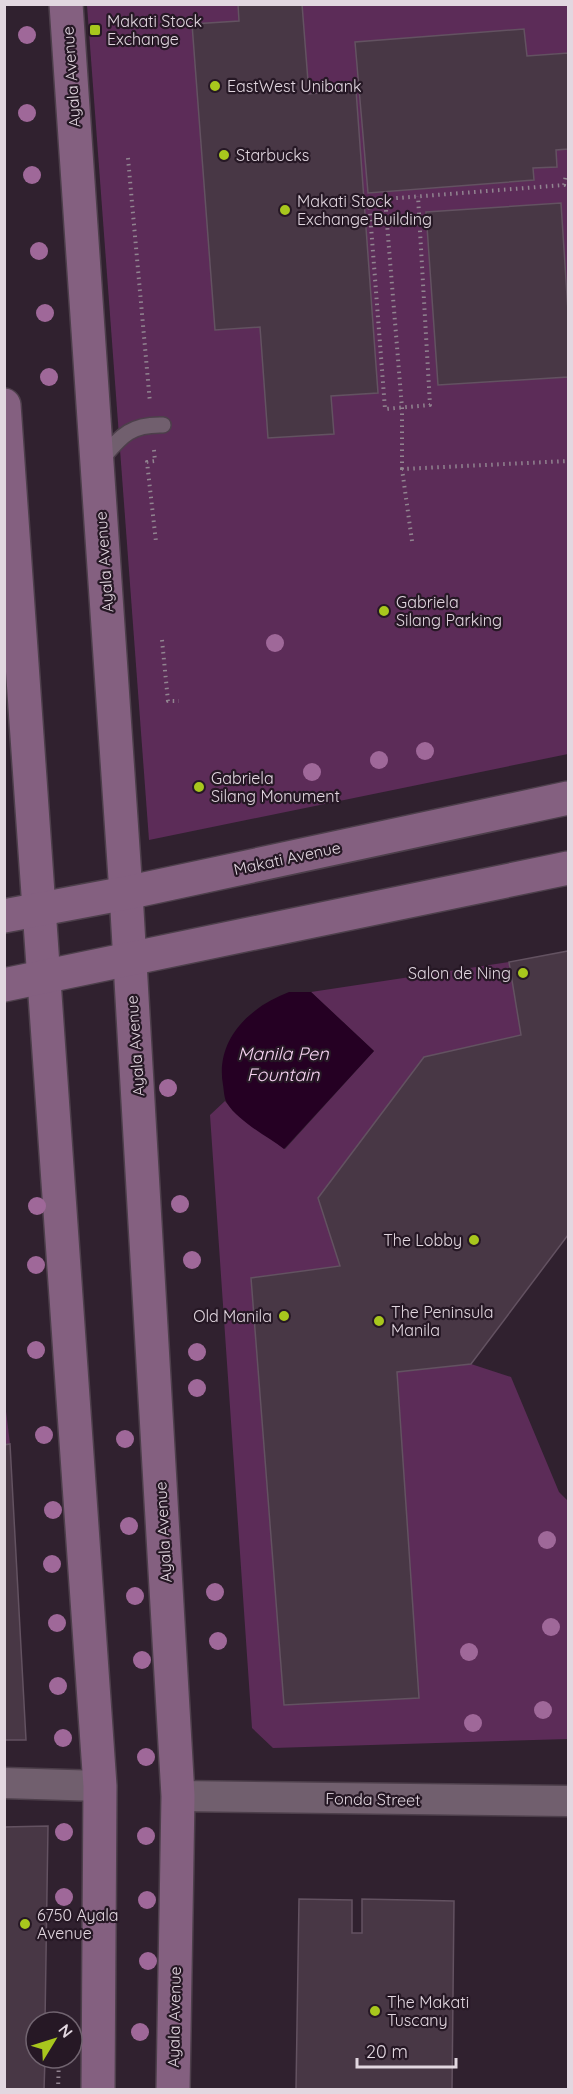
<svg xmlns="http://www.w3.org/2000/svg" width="573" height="2094" font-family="Quicksand,sans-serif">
	<rect width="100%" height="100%" fill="#30212f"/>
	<g fill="#5c2c58">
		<polygon points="87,5 568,5 568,754 149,840"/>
		<polygon points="509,962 521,1035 424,1057 318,1198 340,1266 251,1278 284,1704 397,1372 471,1364 511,1377 559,1492 568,1501 568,1739 273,1748 252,1728 210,1115 225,1101 233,1111 285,1149 374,1051 311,992"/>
		<polygon points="4,1395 10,1444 5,1445 4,1445"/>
	</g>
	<path fill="#250023" d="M289,992H311L374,1051L284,1149C267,1136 239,1122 227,1103C224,1098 224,1091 223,1085C215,1040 249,1007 289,992Z"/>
	<g fill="#483745" stroke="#635261" stroke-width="1.5">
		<polygon points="238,4 302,4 309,94 356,90 378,393 331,396 334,434 268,438 260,327 215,330 192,24 239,21"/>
		<polygon points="524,29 527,56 568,53 568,149 556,150 557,167 533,168 534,180 368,193 355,42"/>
		<polygon points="561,203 568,311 568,377 438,385 426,212"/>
		<polygon points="568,951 568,1235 471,1364 397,1372 419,1698 284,1705 251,1278 340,1266 318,1198 424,1057 521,1035 509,962"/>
		<polygon points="10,1444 26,1740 4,1740 4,1445"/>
		<polygon points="48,1826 45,2022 36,2022 36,2058 45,2058 44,2090 4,2090 4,1827"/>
		<polygon points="299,1899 352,1900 352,1933 362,1933 362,1899 454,1901 452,2090 296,2090"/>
	</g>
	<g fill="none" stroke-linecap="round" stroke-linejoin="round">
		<g stroke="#4d3f4b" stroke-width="18">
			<path id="lane" d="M99,462C120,438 128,424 163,425"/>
		</g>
		<g stroke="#4d3f4b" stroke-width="33">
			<g id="street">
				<polyline points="4,1783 100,1786"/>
				<polyline points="178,1796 568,1801"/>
			</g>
		</g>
		<g stroke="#4d3f4b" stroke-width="36">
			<g id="secondary">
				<polyline points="66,4 126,893 178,1796 173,2090"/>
				<polyline points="4,405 100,1786 98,2090"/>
				<polyline points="4,916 126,893 568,798"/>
				<polyline points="4,985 568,868"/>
			</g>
		</g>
		<g stroke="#918490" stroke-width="4" stroke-dasharray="1.5 4.5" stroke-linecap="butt">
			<polyline points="128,158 150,403"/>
			<polyline points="385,199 369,200 385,409 430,405 418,196"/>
			<polyline points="154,450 155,461 147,462 156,542"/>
			<polyline points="402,469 402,408 385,199 564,185 566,175 568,175"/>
			<polyline points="412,541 402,469 568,461"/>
			<polyline points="162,640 168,701 179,701"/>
			<polyline points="58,2090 59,2058"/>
		</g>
		<use href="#lane" stroke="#715f6e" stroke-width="15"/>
		<use href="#street" stroke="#715f6e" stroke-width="30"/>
		<use href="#secondary" stroke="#846080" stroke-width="33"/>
	</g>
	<g fill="#9f6899">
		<circle cx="27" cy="35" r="9"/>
		<circle cx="27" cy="113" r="9"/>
		<circle cx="32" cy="175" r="9"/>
		<circle cx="39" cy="251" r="9"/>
		<circle cx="45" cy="313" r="9"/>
		<circle cx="49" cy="377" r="9"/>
		<circle cx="275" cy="643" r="9"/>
		<circle cx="425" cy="751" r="9"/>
		<circle cx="379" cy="760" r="9"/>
		<circle cx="312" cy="772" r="9"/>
		<circle cx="168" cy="1088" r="9"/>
		<circle cx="180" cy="1204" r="9"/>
		<circle cx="37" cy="1206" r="9"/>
		<circle cx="192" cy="1260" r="9"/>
		<circle cx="36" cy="1265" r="9"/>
		<circle cx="36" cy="1350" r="9"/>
		<circle cx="197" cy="1352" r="9"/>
		<circle cx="197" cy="1388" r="9"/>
		<circle cx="44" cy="1435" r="9"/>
		<circle cx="125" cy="1439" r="9"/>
		<circle cx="53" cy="1510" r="9"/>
		<circle cx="129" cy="1526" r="9"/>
		<circle cx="547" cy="1540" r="9"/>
		<circle cx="52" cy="1564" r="9"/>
		<circle cx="215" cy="1592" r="9"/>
		<circle cx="135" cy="1596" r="9"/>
		<circle cx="57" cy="1623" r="9"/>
		<circle cx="551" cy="1627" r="9"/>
		<circle cx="218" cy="1641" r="9"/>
		<circle cx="469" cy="1652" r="9"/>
		<circle cx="142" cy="1660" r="9"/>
		<circle cx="58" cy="1686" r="9"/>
		<circle cx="543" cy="1710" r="9"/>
		<circle cx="473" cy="1723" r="9"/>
		<circle cx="63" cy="1738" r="9"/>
		<circle cx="146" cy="1757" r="9"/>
		<circle cx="64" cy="1832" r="9"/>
		<circle cx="146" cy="1836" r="9"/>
		<circle cx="64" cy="1897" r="9"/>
		<circle cx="147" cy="1900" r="9"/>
		<circle cx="148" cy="1961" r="9"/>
		<circle cx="140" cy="2032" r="9"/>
	</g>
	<g fill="#a8c71d" stroke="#261825" stroke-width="2">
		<rect x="89" y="24" width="12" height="12" rx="3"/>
		<circle cx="215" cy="86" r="6"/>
		<circle cx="224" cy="155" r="6"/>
		<circle cx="285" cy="210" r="6"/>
		<circle cx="384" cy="611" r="6"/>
		<circle cx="199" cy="787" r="6"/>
		<circle cx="523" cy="973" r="6"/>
		<circle cx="474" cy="1240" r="6"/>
		<circle cx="284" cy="1316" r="6"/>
		<circle cx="379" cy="1321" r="6"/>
		<circle cx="25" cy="1924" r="6"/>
		<circle cx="375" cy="2011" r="6"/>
	</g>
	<g text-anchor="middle" stroke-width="4.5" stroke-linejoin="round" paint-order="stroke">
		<g font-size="16" fill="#e2d7e0" stroke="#261825" text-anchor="start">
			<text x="107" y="27">Makati Stock<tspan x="107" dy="18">Exchange</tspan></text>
			<text x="227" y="92">EastWest Unibank</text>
			<text x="236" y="161">Starbucks</text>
			<text x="297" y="207">Makati Stock<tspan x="297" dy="18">Exchange Building</tspan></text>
			<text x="396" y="608">Gabriela<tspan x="396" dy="18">Silang Parking</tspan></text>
			<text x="211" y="784">Gabriela<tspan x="211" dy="18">Silang Monument</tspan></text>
			<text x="511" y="979" text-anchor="end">Salon de Ning</text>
			<text x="462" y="1246" text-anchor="end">The Lobby</text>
			<text x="391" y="1318">The Peninsula<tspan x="391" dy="18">Manila</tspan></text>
			<text x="272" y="1322" text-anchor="end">Old Manila</text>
			<text x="37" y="1921">6750 Ayala<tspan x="37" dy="18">Avenue</tspan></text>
			<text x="387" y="2008">The Makati<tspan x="387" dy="18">Tuscany</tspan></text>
		</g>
		<g font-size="16" fill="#e2d7e0" stroke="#261825">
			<text transform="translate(71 77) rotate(-94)" y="6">Ayala Avenue</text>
			<text transform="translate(104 562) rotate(-94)" y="6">Ayala Avenue</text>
			<text transform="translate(287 858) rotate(-12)" y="6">Makati Avenue</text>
			<text transform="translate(135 1046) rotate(-94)" y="6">Ayala Avenue</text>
			<text transform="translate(163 1532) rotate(-93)" y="6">Ayala Avenue</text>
			<text transform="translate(373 1799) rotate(1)" y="6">Fonda Street</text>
			<text transform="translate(174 2017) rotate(-89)" y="6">Ayala Avenue</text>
		</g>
		<g font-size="18" font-style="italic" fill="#f7d4f2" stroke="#261825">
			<text x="283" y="1060">Manila Pen<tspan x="283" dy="21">Fountain</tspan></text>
		</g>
	</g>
	<rect width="573" height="2094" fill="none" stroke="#e2d7e0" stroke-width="12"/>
	<g transform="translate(54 2040) rotate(52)"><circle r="28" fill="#261825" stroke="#716470" stroke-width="1.5"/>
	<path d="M0-4.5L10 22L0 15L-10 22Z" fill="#a8c71d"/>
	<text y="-9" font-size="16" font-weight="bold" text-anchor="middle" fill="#e2d7e0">N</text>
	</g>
	<path d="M357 2058v9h99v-9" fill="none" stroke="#e2d7e0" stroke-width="3"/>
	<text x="366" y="2058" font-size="18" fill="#e2d7e0" stroke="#261825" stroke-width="4.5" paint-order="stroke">20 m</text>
</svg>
